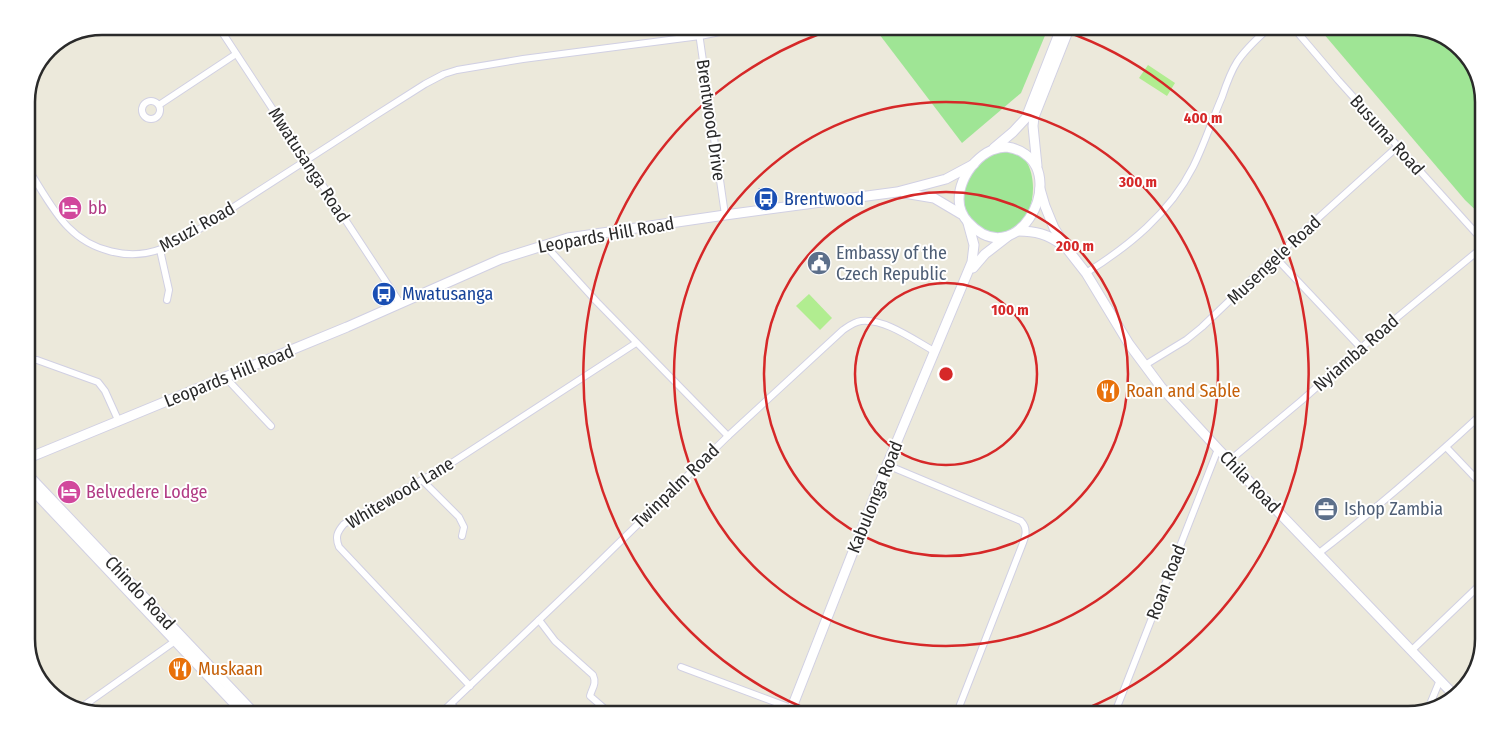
<svg xmlns="http://www.w3.org/2000/svg" width="1510" height="741" font-family="'Fira Sans Condensed',sans-serif">
	<rect width="100%" height="100%" fill="#ece9db"/>
	<g fill="#9fe595">
		<polygon points="873,26 1049,26 1021,93 962,143"/>
		<polygon points="1317,26 1408,26 1441,34 1471,60 1484,97 1484,218 1465,200"/>
		<path d="M1007,149C1014,152 1022,155 1026,161C1041,184 1032,234 998,234C995,234 991,232 987,231C978,229 970,221 966,211C957,184 981,155 1007,149Z"/>
	</g>
	<g fill="#b1ed90">
		<polygon points="1148,65 1175,83 1167,96 1139,78"/>
		<polygon points="809,294 832,318 820,330 796,306"/>
	</g>
	<g fill="none" stroke-linecap="round" stroke-linejoin="round">
		<g stroke="#d1d0e3" stroke-width="8">
			<g id="street">
				<polyline points="218,26 400,303"/>
				<polyline points="698,26 725,215"/>
				<polyline points="1292,26 1338,80 1484,242"/>
				<circle cx="151" cy="110" r="9"/>
				<polyline points="159,105 236,54"/>
				<path d="M26,166C39,185 52,211 68,227C91,251 129,261 161,249C174,244 186,237 198,230L333,143L373,117L425,84L444,74L457,70L523,59L700,36L750,26"/>
				<polyline points="545,245 597,302 728,436"/>
				<polyline points="160,250 169,290 167,300"/>
				<polyline points="1275,257 1361,348"/>
				<path d="M1086,273C1129,246 1169,214 1193,167C1204,145 1212,120 1222,97C1226,85 1230,73 1237,62C1246,48 1259,37 1271,26"/>
				<polyline points="26,360 37,360 98,382 105,391 119,422"/>
				<polyline points="1145,365 1186,340 1202,327 1275,257 1397,147"/>
				<polyline points="226,378 271,426"/>
				<polyline points="1446,447 1484,487"/>
				<polyline points="1229,461 1301,401 1377,334 1484,246"/>
				<path d="M887,465L1021,521C1029,529 1025,538 1021,548L956,715"/>
				<polyline points="422,480 459,517 464,527 462,536"/>
				<path d="M1319,553C1376,509 1431,461 1484,412"/>
				<path d="M539,620L555,641L593,675C597,684 592,688 590,696L605,709"/>
				<polyline points="1412,650 1484,581"/>
				<polyline points="681,667 791,708"/>
				<path d="M470,686L339,547C335,537 337,532 344,524L450,464L636,343"/>
				<polyline points="451,704 461,715"/>
				<polyline points="79,709 178,639"/>
				<polyline points="1428,709 1440,680"/>
				<path d="M439,715L583,578L728,436L843,330C849,326 854,322 861,321C884,318 914,340 934,351"/>
				<polyline points="1114,715 1218,449"/>
			</g>
		</g>
		<g stroke="#d1d0e3" stroke-width="11">
			<g id="secondary">
				<path d="M1007,147C1013,148 1020,150 1025,154C1066,182 1015,274 968,222C947,199 967,161 992,150C997,148 1002,147 1007,147Z"/>
				<polyline points="994,148 1013,132 1026,118 1062,26"/>
				<polyline points="1037,166 1033,126 1034,117 1070,26"/>
				<polyline points="1040,189 1045,206 1054,228 1068,250 1086,273 1129,344 1161,387 1218,449 1455,696"/>
				<polyline points="904,193 934,198 961,214"/>
				<path d="M1018,231C1035,231 1048,234 1062,245"/>
				<polyline points="973,268 985,254 1007,237"/>
				<polyline points="26,459 347,327 501,259 568,238 725,215 897,192 946,179 974,164"/>
				<polyline points="26,470 32,479 256,715"/>
				<polyline points="26,483 245,715"/>
				<polyline points="789,715 887,465 972,262 974,245 968,223"/>
			</g>
		</g>
		<use href="#street" stroke="#fff" stroke-width="6"/>
		<use href="#secondary" stroke="#fff" stroke-width="9"/>
	</g>
	<g fill="none" stroke="#d62828" stroke-width="2.5">
		<circle cx="946" cy="374" r="91"/>
		<circle cx="946" cy="374" r="182"/>
		<circle cx="946" cy="374" r="272"/>
		<path d="M819 714A363 363 0 0 1 840 27M1052 27A363 363 0 0 1 1073 714"/>
	</g>
	<defs>
		<g id="bus-disc" transform="scale(1.25)"><circle r="9.5" fill="#1a4fb4" stroke="#fff"/><path d="M-5-6H5V4H4V6H2V4H-2V6H-4V4H-5ZM-3.5-4V0h7V-4ZM-3.5 1.2v1.5H-2V1.2ZM2 1.2v1.5H3.5V1.2Z" fill="#fff"/></g>
		<g id="hotel-disc" transform="scale(1.25)"><circle r="9.5" fill="#d1479c" stroke="#fff"/><path d="M-6-4.5h1.5V1H6V5H4.5V3h-9V5H-6ZM-4 0a1.8 1.8 0 1 1 3.6 0ZM.5 0V-2.5h3Q6-2.5 6 0Z" fill="#fff"/></g>
		<g id="civic-disc" transform="scale(1.25)"><circle r="9.5" fill="#5c6f8a" stroke="#fff"/><path d="M-.6-6.5H3V-4.5H.6V-3L4-1V1h2V6H-6V1h2V-1L-.6-3ZM-1.2 2.5V6h2.4V2.5Z" fill="#fff"/></g>
		<g id="restaurant-disc" transform="scale(1.25)"><circle r="9.5" fill="#e8710a" stroke="#fff"/><path d="M-5-6h1v4h1v-4h1v4h1v-4h1v5L-1.5 .5V6h-2V.5L-5-1ZM5-6V6H3V1.5H1.5Q1.5-4 5-6Z" fill="#fff"/></g>
		<g id="office-disc" transform="scale(1.25)"><circle r="9.5" fill="#5c6f8a" stroke="#fff"/><path d="M-6-3h4V-5.5h4V-3h4V5H-6ZM-1-4.5V-3h2v-1.5ZM-6 0V1H6V0Z" fill="#fff"/></g>
	</defs>
	<g fill-rule="evenodd">
		<use href="#bus-disc" x="766" y="199"/>
		<use href="#hotel-disc" x="70" y="208"/>
		<use href="#civic-disc" x="819" y="263"/>
		<use href="#bus-disc" x="384" y="294"/>
		<use href="#restaurant-disc" x="1108" y="391"/>
		<use href="#hotel-disc" x="69" y="492"/>
		<use href="#office-disc" x="1326" y="509"/>
		<use href="#restaurant-disc" x="180" y="669"/>
	</g>
	<g text-anchor="middle" stroke-width="4" stroke-linejoin="round" paint-order="stroke">
		<g font-size="18" fill="#2a2a2a" stroke="#fff">
			<text transform="translate(711 120) rotate(82)" y="6">Brentwood Drive</text>
			<text transform="translate(1387 135) rotate(48)" y="6">Busuma Road</text>
			<text transform="translate(309 165) rotate(57)" y="6">Mwatusanga Road</text>
			<text transform="translate(197 227) rotate(-29)" y="6">Msuzi Road</text>
			<text transform="translate(606 235) rotate(-10)" y="6">Leopards Hill Road</text>
			<text transform="translate(1274 260) rotate(-43)" y="6">Musengele Road</text>
			<text transform="translate(1356 353) rotate(-41)" y="6">Nyiamba Road</text>
			<text transform="translate(229 376) rotate(-22)" y="6">Leopards Hill Road</text>
			<text transform="translate(1250 482) rotate(46)" y="6">Chila Road</text>
			<text transform="translate(676 486) rotate(-44)" y="6">Twinpalm Road</text>
			<text transform="translate(400 493) rotate(-31)" y="6">Whitewood Lane</text>
			<text transform="translate(875 497) rotate(-68)" y="6">Kabulonga Road</text>
			<text transform="translate(1166 582) rotate(-69)" y="6">Roan Road</text>
			<text transform="translate(140 593) rotate(47)" y="6">Chindo Road</text>
		</g>
		<g font-size="18" fill="#164399" stroke="#fff" text-anchor="start">
			<text x="784" y="205">Brentwood</text>
			<text x="402" y="300">Mwatusanga</text>
		</g>
		<g font-size="18" fill="#b23c85" stroke="#fff" text-anchor="start">
			<text x="88" y="214">bb</text>
			<text x="86" y="498">Belvedere Lodge</text>
		</g>
		<g font-size="18" fill="#4e5e75" stroke="#fff" text-anchor="start">
			<text x="836" y="259">Embassy of the<tspan x="836" dy="21">Czech Republic</tspan></text>
			<text x="1344" y="515">Ishop Zambia</text>
		</g>
		<g font-size="18" fill="#c56008" stroke="#fff" text-anchor="start">
			<text x="1126" y="397">Roan and Sable</text>
			<text x="198" y="675">Muskaan</text>
		</g>
	</g>
	<path d="M0 0H1510V741H0ZM102 35H1408A67 67 0 0 1 1475 102V639A67 67 0 0 1 1408 706H102A67 67 0 0 1 35 639V102A67 67 0 0 1 102 35Z" fill="#fff" fill-rule="evenodd"/>
	<path fill="none" stroke="#2a2a2a" stroke-width="2.5" d="M102 35H1408A67 67 0 0 1 1475 102V639A67 67 0 0 1 1408 706H102A67 67 0 0 1 35 639V102A67 67 0 0 1 102 35Z"/>
	<circle cx="946" cy="374" r="8" fill="#d62828" stroke="#fff" stroke-width="2.5"/>
	<g font-size="15" text-anchor="middle" font-weight="bold" fill="#d62828" stroke="#fff" stroke-width="4" stroke-linejoin="round" paint-order="stroke">
		<text x="1203" y="123">400 m</text>
		<text x="1138" y="187">300 m</text>
		<text x="1075" y="251">200 m</text>
		<text x="1010" y="315">100 m</text>
	</g>
</svg>
